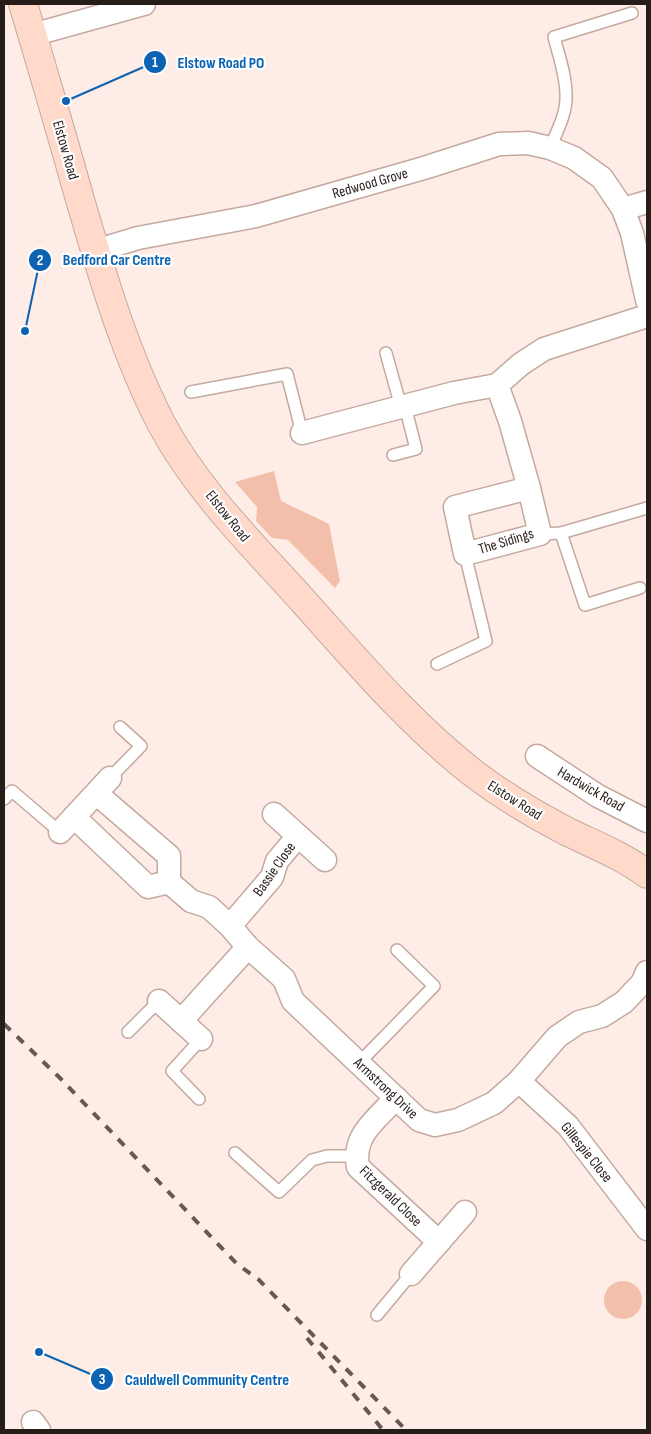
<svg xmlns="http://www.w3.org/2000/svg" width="651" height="1434" font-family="'Sofia Sans Condensed',sans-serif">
	<rect width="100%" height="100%" fill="#feede6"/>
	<g fill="#f3bfaa">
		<polygon points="274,471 281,501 329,524 340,581 335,588 288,540 272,538 256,521 257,507 235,482"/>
		<circle cx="623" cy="1300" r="19"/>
	</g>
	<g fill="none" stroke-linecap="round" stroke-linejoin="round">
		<g stroke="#c4a99f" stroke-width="14">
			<g id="lane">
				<path d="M550,148C557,131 567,113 566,95C566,76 559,56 554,37L632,13"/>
				<polyline points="386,353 401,407"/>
				<polyline points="191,392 287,374 302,433"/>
				<polyline points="393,455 416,449 405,406"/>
				<polyline points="561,533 585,605 640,588"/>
				<polyline points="540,534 561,533 647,508"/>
				<polyline points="437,664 486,641 465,554"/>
				<polyline points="110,778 141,746 120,727"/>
				<polyline points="4,799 12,791 60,832"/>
				<polyline points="128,1032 159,1001"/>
				<polyline points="359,1063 434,986 397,950"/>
				<polyline points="199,1099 172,1071 201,1039"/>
				<polyline points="235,1153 279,1192 312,1160 327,1156 356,1156"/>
				<polyline points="377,1315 411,1274"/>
			</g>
		</g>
		<g stroke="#c4a99f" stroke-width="25">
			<g id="street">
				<polyline points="32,35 144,4"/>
				<polyline points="623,209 647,202"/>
				<polyline points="95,251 138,238 256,216 424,168 499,144 528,143 550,148 574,158 602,178 623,209 632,233 647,300"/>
				<polyline points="497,385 510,421 529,488"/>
				<polyline points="302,433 454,393 497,385 521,364 544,349 647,316"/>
				<polygon points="529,488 540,534 465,554 455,507"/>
				<polyline points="537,756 598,796 647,821"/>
				<polyline points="97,794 169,856 169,882"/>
				<polyline points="274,814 325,860"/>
				<polyline points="74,817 148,887 169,882 191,901 209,907 230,926 248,947 284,979 293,1001 419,1120 435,1125 458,1120 494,1103 519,1081 557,1037 579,1022 602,1016 624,1002 642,983 647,972"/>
				<polyline points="60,832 110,778"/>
				<polyline points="230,926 272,877 277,861 298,836"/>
				<polyline points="159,1001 201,1039"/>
				<polyline points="181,1021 248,947"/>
				<polyline points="519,1081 568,1126 647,1229"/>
				<path d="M396,1098C376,1120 352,1135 358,1167L439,1242"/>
				<polyline points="411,1274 465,1212"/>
				<polyline points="33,1422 39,1430"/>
			</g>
		</g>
		<g stroke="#c4a99f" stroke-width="30">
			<path id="secondary" d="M23,4C43,70 62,136 81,203C103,278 125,353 161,423C197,491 254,546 304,602C358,662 410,724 473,773C503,796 535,815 568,832C595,845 623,856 647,874"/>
		</g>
		<use href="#lane" stroke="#fff" stroke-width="11"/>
		<use href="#street" stroke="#fff" stroke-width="22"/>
		<use href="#secondary" stroke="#ffd9c9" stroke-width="28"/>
		<g stroke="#655954" stroke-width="4" stroke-dasharray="9 9" stroke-linecap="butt">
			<polyline points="4,1024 60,1078 237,1264 258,1279 406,1430"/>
			<polyline points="307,1338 383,1430"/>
		</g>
	</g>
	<g text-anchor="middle" stroke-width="4.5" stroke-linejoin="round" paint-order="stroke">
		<g font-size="15" fill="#261c18" stroke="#fefefe">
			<text transform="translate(66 150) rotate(74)" y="5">Elstow Road</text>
			<text transform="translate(370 183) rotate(-16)" y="5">Redwood Grove</text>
			<text transform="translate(228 516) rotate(51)" y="5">Elstow Road</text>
			<text transform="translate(506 541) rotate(-17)" y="5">The Sidings</text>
			<text transform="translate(591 789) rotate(30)" y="5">Hardwick Road</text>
			<text transform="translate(515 800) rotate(32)" y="5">Elstow Road</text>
			<text transform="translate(274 869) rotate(-55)" y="5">Bassie Close</text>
			<text transform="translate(386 1088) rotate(43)" y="5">Armstrong Drive</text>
			<text transform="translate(587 1152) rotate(51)" y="5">Gillespie Close</text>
			<text transform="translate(391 1196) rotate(44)" y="5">Fitzgerald Close</text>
		</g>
	</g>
	<path fill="none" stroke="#0c63b1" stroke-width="2" d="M66 101L155 62M25 331L40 260M39 1352L102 1379"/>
	<g fill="#0c63b1" stroke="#fefefe" stroke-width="2">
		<circle cx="66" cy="101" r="5"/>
		<circle cx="25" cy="331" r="5"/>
		<circle cx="39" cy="1352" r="5"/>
		<circle cx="155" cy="62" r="12"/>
		<circle cx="40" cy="260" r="12"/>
		<circle cx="102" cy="1379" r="12"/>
	</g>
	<g font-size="15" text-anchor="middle" font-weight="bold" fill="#fff">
		<text x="155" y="67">1</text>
		<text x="40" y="265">2</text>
		<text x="102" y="1384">3</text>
	</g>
	<g font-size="16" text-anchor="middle" font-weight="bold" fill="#0c63b1" stroke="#fefefe" stroke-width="4.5" stroke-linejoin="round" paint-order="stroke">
		<text x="221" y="68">Elstow Road PO</text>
		<text x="117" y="265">Bedford Car Centre</text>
		<text x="207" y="1385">Cauldwell Community Centre</text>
	</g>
	<rect width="651" height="1434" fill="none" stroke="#261c18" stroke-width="10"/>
</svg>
